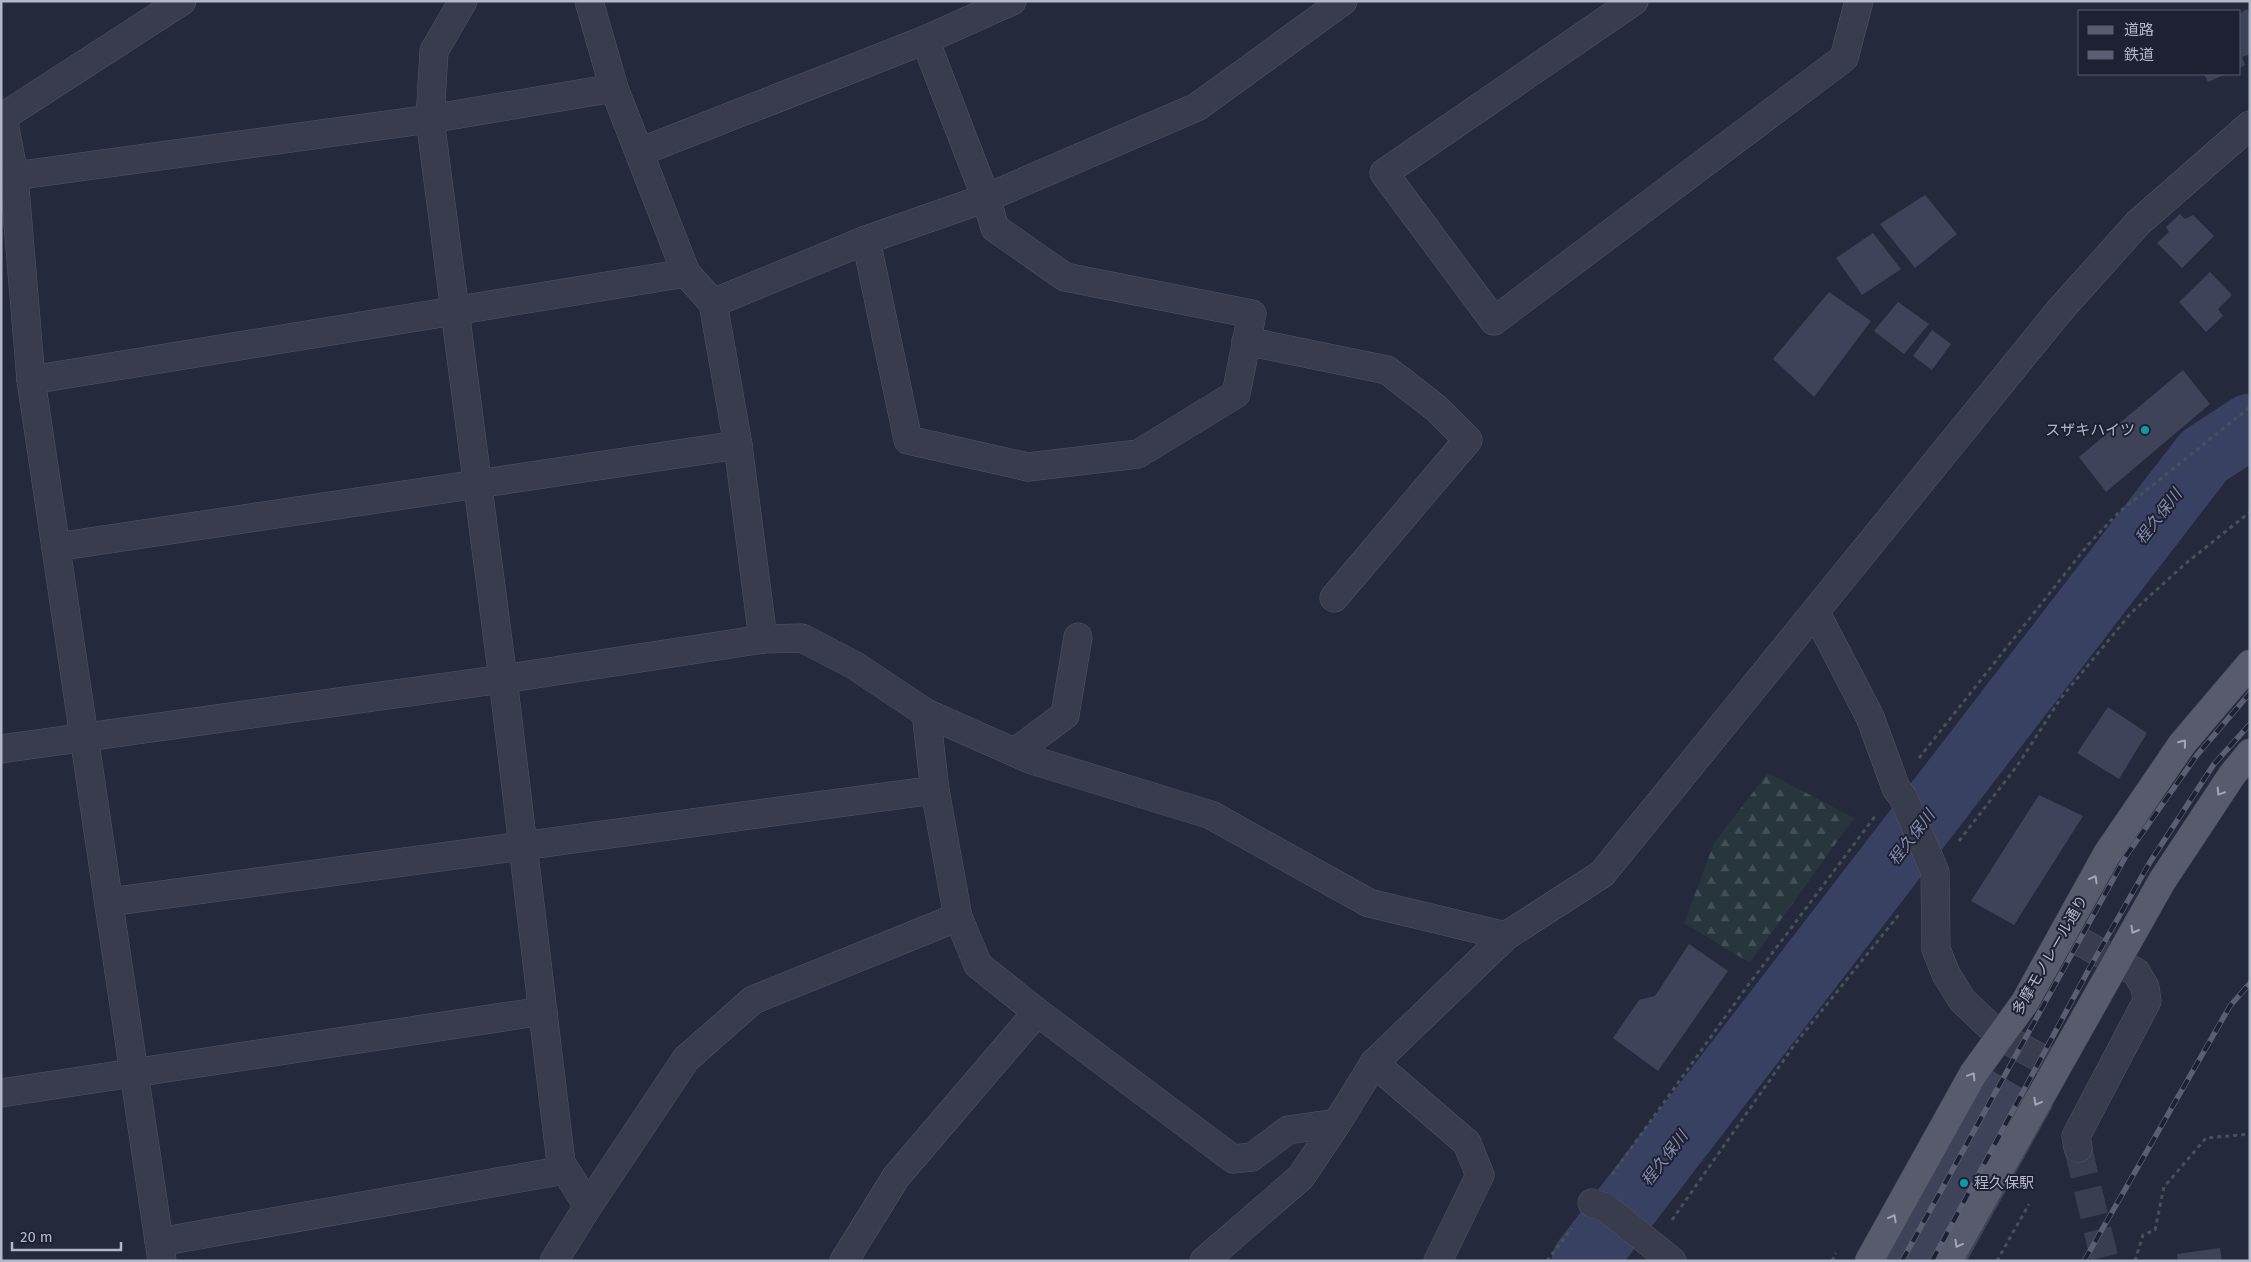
<svg xmlns="http://www.w3.org/2000/svg" width="2251" height="1262" font-family="'Fira Sans','Noto Sans JP',sans-serif">
	<defs>
		<pattern id="forest-firs" width="22" height="20" patternUnits="userSpaceOnUse" patternTransform="scale(1.25)"><rect width="22" height="20" fill="#27353d"/><path d="M5 1l3.5 6h-7zM16 11l3.5 6h-7z" fill="#445058"/></pattern>
	</defs>
	<rect width="100%" height="100%" fill="#25293c"/>
	<polygon fill="url(#forest-firs)" points="1768,773 1854,818 1750,963 1684,923 1714,843"/>
	<g fill="none" stroke-linecap="round" stroke-linejoin="round">
		<polyline stroke="#394163" stroke-width="65" points="1584,1261 2204,456 2250,426"/>
	</g>
	<g fill="#3f435a">
		<polygon points="2247,9 2250,14 2250,54 2242,57 2245,65 2240,68 2240,13"/>
		<polygon points="2204,74 2226,74 2208,82"/>
		<polygon points="1925,195 1957,234 1915,268 1880,224"/>
		<polygon points="2180,214 2185,219 2193,215 2214,236 2182,268 2157,243 2169,232 2166,227"/>
		<polygon points="1873,233 1901,269 1862,295 1836,258"/>
		<polygon points="2210,272 2232,295 2218,309 2223,316 2206,332 2179,302"/>
		<polygon points="1829,292 1871,321 1814,397 1773,359"/>
		<polygon points="1898,302 1929,324 1904,354 1874,331"/>
		<polygon points="1932,330 1951,344 1932,370 1913,356"/>
		<polygon points="2183,370 2210,404 2106,492 2079,457"/>
		<polygon points="2108,707 2147,733 2119,779 2077,753"/>
		<polygon points="2039,795 2083,816 2014,925 1971,901"/>
		<polygon points="1689,944 1728,971 1658,1071 1613,1038 1639,1000 1655,996"/>
		<polygon points="1986,1067 2053,1106 1967,1261 1874,1261"/>
		<polygon points="2220,1248 2222,1261 2178,1261 2177,1254"/>
	</g>
	<g fill="none" stroke-linecap="round" stroke-linejoin="round">
		<polyline stroke="#3a3e51" stroke-width="28" stroke-dasharray="28 14" stroke-linecap="butt" points="2078,1148 2105,1261"/>
		<g stroke="#515464" stroke-width="29">
			<g id="minor">
				<polyline points="463,1 434,51 430,119 503,679 561,1163 588,1206"/>
				<polyline points="589,1 614,88 686,273 713,303 738,445 763,639"/>
				<polyline points="1634,1 1384,173 1494,321 1844,58 1859,1"/>
				<polyline points="3,117 14,176 31,380 162,1261"/>
				<polyline points="1,118 182,1"/>
				<polyline points="640,152 925,40 1012,1"/>
				<polyline points="14,176 430,119 614,88"/>
				<polyline points="866,240 908,440 1028,467 1138,454 1236,394 1252,314 1065,277 995,228 986,198 925,40"/>
				<polyline points="713,303 866,240 986,198 1197,107 1343,1"/>
				<polyline points="1246,341 1387,370 1436,408 1468,440 1334,598"/>
				<polyline points="31,380 686,273"/>
				<polyline points="56,547 738,445"/>
				<polyline points="1816,613 1870,717 1896,788 1903,797 1935,872 1936,949 1946,974 1962,1000 2000,1036 2057,1067"/>
				<polyline points="926,713 1032,760 1211,815 1369,903 1506,936"/>
				<polyline points="1,749 503,679 763,639 802,638 854,665 926,713 935,790 958,917"/>
				<polyline points="1015,752 1065,715 1078,637"/>
				<polyline points="109,902 935,790"/>
				<polyline points="2064,933 2136,972 2145,987 2147,1001 2076,1136 2078,1148"/>
				<polyline points="1374,1063 1467,1143 1480,1175 1438,1261"/>
				<polyline points="1,1093 543,1011"/>
				<polyline points="1592,1203 1605,1207 1672,1261"/>
				<polyline points="159,1242 565,1170"/>
				<polyline points="554,1261 588,1206 686,1059 753,1000 958,917 978,965 1037,1012 1233,1159 1252,1157 1288,1130 1337,1123"/>
				<polyline points="844,1261 896,1177 1037,1012"/>
				<polyline points="1204,1261 1301,1177 1337,1123 1374,1063 1506,936 1602,874 2060,310 2138,223 2250,125"/>
			</g>
		</g>
		<g stroke="#424555" stroke-width="29">
			<g id="major">
				<polyline points="1869,1261 1973,1074 2025,1002 2107,854 2182,744 2250,664"/>
				<polyline points="1948,1261 2162,881 2232,775 2250,753"/>
			</g>
		</g>
		<g stroke="#45525a" stroke-width="3" stroke-dasharray="4 4" stroke-linecap="butt">
			<polyline points="1919,758 2087,546 2118,513 2250,407"/>
			<polyline points="1959,841 2017,766 2061,698 2131,613 2185,564 2250,512"/>
			<polyline points="1612,1175 1746,988 1876,815"/>
			<polyline points="1672,1220 1795,1044 1901,912"/>
			<polyline points="1547,1261 1572,1228"/>
			<polyline points="1832,1261 1836,1253"/>
			<polyline points="1997,1261 2029,1204"/>
			<polyline points="2135,1261 2143,1235 2155,1230 2164,1187 2206,1138 2250,1134"/>
		</g>
		<use href="#minor" stroke="#393c4c" stroke-width="28"/>
		<use href="#major" stroke="#575b6c" stroke-width="28"/>
		<g stroke="#5b5f73" stroke-width="5.5">
			<g id="rail">
				<polyline points="1902,1261 2126,856 2197,755 2250,693"/>
				<polyline points="1932,1261 2089,969 2150,862 2214,764 2250,724"/>
				<polyline points="2084,1261 2230,1006 2250,983"/>
			</g>
		</g>
		<use href="#rail" stroke="#1e2131" stroke-width="4" stroke-dasharray="11" stroke-linecap="butt"/>
	</g>
	<defs><path id="oneway-chevron" d="M-2-3.5L2.5 0L-2 3.5" fill="none" stroke-width="1.6" stroke-linecap="round" stroke-linejoin="round" transform="scale(1.25)"/></defs>
	<g stroke="#a1a5b6">
		<use href="#oneway-chevron" transform="translate(2183 743) rotate(-52)"/>
		<use href="#oneway-chevron" transform="translate(2220 792) rotate(123)"/>
		<use href="#oneway-chevron" transform="translate(2094 879) rotate(-61)"/>
		<use href="#oneway-chevron" transform="translate(2134 930) rotate(120)"/>
		<use href="#oneway-chevron" transform="translate(1972 1076) rotate(-59)"/>
		<use href="#oneway-chevron" transform="translate(2037 1102) rotate(119)"/>
		<use href="#oneway-chevron" transform="translate(1893 1218) rotate(-61)"/>
		<use href="#oneway-chevron" transform="translate(1958 1244) rotate(119)"/>
	</g>
	<g fill="#0f9aa8" stroke="#1e2131" stroke-width="2">
		<circle cx="2145" cy="430" r="5"/>
		<circle cx="1964" cy="1183" r="5"/>
	</g>
	<g text-anchor="middle" stroke-width="4" stroke-linejoin="round" paint-order="stroke">
		<g font-size="15" fill="#b4b7c8" stroke="#1e2131" text-anchor="end">
			<text x="2135" y="435">スザキハイツ</text>
			<text x="1974" y="1188" text-anchor="start">程久保駅</text>
		</g>
		<g font-size="15" fill="#b4b7c8" stroke="#1e2131">
			<text transform="translate(2050 955) rotate(-60)" y="5">多摩モノレール通り</text>
		</g>
		<g font-size="16" font-style="italic" fill="#858db2" stroke="#1e2131">
			<text transform="translate(2158 516) rotate(-52)" y="6">程久保川</text>
			<text transform="translate(1911 837) rotate(-52)" y="6">程久保川</text>
			<text transform="translate(1664 1158) rotate(-52)" y="6">程久保川</text>
		</g>
	</g>
	<rect width="2251" height="1262" fill="none" stroke="#b4b7c8" stroke-width="5"/>
	<rect x="2078" y="10" width="162" height="65" fill="#1e2131" stroke="#5a5d6d"/>
	<rect x="2088" y="26" width="25" height="8" fill="#575b6c" stroke="#5a5d6d"/>
	<text x="2124" y="35" font-size="15" fill="#b4b7c8">道路</text>
	<rect x="2088" y="51" width="25" height="8" fill="#5b5f73" stroke="#5a5d6d"/>
	<text x="2124" y="60" font-size="15" fill="#b4b7c8">鉄道</text>
	<path d="M12 1242v8h109v-8" fill="none" stroke="#b4b7c8" stroke-width="2.5"/>
	<text x="20" y="1242" font-size="15" fill="#b4b7c8" stroke="#1e2131" stroke-width="4" paint-order="stroke">20 m</text>
</svg>
